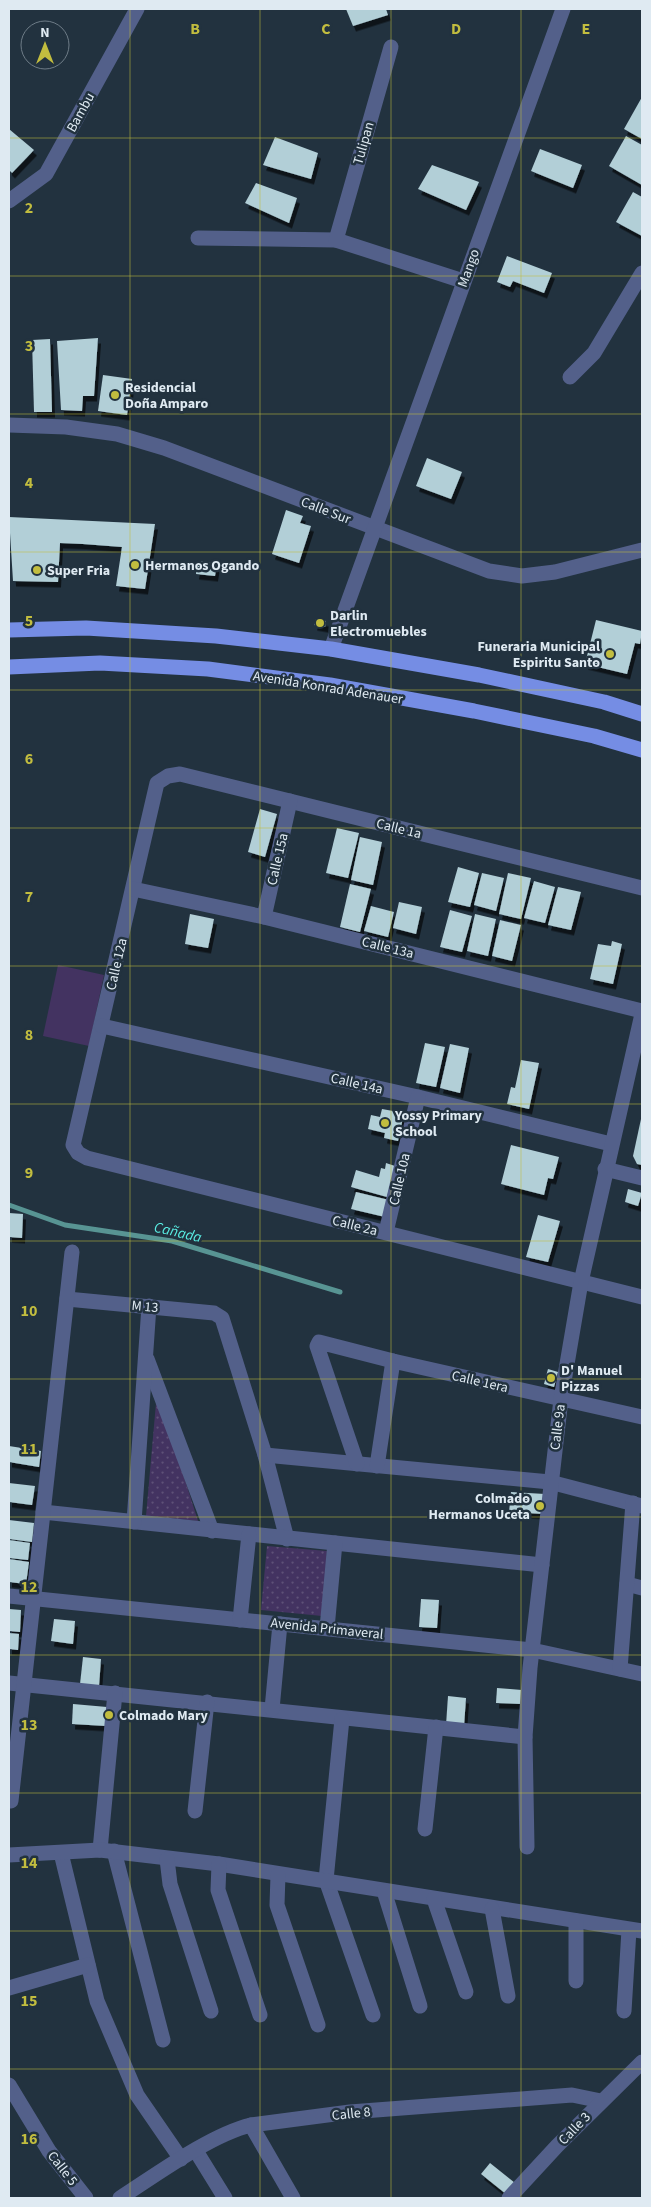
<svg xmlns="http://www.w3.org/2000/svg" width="651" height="2207" font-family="'Source Sans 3',sans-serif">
	<defs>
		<pattern id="grass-dots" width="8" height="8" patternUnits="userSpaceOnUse" patternTransform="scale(1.25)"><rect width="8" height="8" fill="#433361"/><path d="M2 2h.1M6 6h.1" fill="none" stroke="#5e5178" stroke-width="1.8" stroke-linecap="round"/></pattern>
		<filter id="shadow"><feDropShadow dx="3" dy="5.5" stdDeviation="0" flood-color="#0009"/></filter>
	</defs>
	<rect width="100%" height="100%" fill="#22323f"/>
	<g fill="url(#grass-dots)">
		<polygon points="157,1392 198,1521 146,1516"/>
		<polygon points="267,1546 327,1551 322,1616 261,1610"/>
	</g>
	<polygon fill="#433361" points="58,965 104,975 89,1046 43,1036"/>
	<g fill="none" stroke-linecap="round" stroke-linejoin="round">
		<polyline stroke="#589493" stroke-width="5" points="9,1205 65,1225 172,1241 340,1292"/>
	</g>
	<g fill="#b2cfd7" filter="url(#shadow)">
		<polygon points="346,9 386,9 388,15 353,26"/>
		<polygon points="642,97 642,139 624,129"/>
		<polygon points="9,129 34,150 12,173 9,170"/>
		<polygon points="626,136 642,145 642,185 609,166"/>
		<polygon points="275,137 318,153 311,179 263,165"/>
		<polygon points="540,149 582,165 573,188 531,171"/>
		<polygon points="432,165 479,182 466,210 418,189"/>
		<polygon points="256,183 297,198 289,223 245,203"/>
		<polygon points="633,192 642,197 642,236 616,222"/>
		<polygon points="507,256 552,273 544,293 513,281 510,287 497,282"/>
		<polygon points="98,338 94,396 83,396 82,411 61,410 57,341"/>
		<polygon points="50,339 52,412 34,412 32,340"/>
		<polygon points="103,375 132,379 127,415 98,411"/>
		<polygon points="427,458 462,472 451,499 416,486"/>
		<polygon points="286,510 303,516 300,523 311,526 299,563 272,554"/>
		<polygon points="9,517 155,524 145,589 116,586 122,547 83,544 60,543 58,582 13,581"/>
		<polygon points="198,561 217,563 215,576 196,574"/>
		<polygon points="316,619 326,621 325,627 314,625"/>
		<polygon points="596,620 642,631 640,644 635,643 627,674 585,664"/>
		<polygon points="260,809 277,814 265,857 248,852"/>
		<polygon points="337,828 359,833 348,878 326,873"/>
		<polygon points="360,837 382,842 373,885 351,880"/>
		<polygon points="458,867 479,873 470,907 448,902"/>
		<polygon points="482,873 504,878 496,911 474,905"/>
		<polygon points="508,873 531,878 521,919 499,914"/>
		<polygon points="534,881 555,887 545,923 524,918"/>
		<polygon points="350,884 371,889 360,932 340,927"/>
		<polygon points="558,887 581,892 571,930 548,925"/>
		<polygon points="399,902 422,907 416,934 393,928"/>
		<polygon points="371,906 394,912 388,937 364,931"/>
		<polygon points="450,910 472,916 462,952 440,947"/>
		<polygon points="190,914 214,919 208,948 185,944"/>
		<polygon points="475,914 496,919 488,956 467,951"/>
		<polygon points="500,920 521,925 512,961 492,956"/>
		<polygon points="612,941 622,944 613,984 590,979 598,944 611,946"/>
		<polygon points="425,1043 445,1047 436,1087 416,1083"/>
		<polygon points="450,1044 469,1048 460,1093 440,1088"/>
		<polygon points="521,1060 539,1063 529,1109 507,1104 511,1087 515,1088"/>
		<polygon points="382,1109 404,1113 398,1141 384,1138 385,1133 368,1129 371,1115 380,1117"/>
		<polygon points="641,1119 642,1119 642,1165 637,1164 633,1156"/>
		<polygon points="511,1145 559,1157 553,1179 548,1178 544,1195 501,1184"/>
		<polygon points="386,1163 395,1166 387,1197 351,1187 356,1170 379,1177 381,1168 385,1169"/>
		<polygon points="628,1189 642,1193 638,1206 625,1202"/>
		<polygon points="356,1192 389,1200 385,1217 351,1209"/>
		<polygon points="9,1213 23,1214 22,1238 9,1237"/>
		<polygon points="538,1215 560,1221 548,1262 526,1257"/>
		<polygon points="548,1369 558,1372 554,1387 544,1384"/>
		<polygon points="9,1446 41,1451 39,1467 9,1462"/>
		<polygon points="9,1483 35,1486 32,1505 9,1502"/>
		<polygon points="511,1492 545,1494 544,1514 509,1512"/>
		<polygon points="9,1520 34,1523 32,1542 9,1539"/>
		<polygon points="9,1540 30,1543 28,1560 9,1558"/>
		<polygon points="9,1559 29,1562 26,1584 9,1582"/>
		<polygon points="421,1599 439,1600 437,1628 419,1627"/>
		<polygon points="9,1609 21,1610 20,1632 9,1631"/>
		<polygon points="54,1619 75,1621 73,1644 51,1641"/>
		<polygon points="9,1633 19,1634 18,1650 9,1649"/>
		<polygon points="83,1657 101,1659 99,1686 80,1684"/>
		<polygon points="497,1688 522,1690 521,1704 496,1703"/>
		<polygon points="448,1696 466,1698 464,1726 446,1725"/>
		<polygon points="73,1704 107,1707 106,1726 72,1724"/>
		<polygon points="490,2163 515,2183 506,2194 481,2174"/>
	</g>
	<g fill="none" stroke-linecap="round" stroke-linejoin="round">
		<g stroke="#53608a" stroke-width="15">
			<polyline points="9,201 46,174 137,9"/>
			<polyline points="198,238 336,240 463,281"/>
			<polyline points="336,240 391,47"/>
			<polyline points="570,377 594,353 642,273"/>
			<polyline points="9,425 66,427 117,434 164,448 489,571 522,576 555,572 642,550"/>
			<polyline points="331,649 563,9"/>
			<polyline points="642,888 180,774 168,776 157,783 73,1145 78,1153 87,1158 642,1297"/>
			<polyline points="133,889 264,917 642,1011"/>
			<polyline points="264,917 290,801"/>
			<polyline points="102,1026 418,1097 611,1144"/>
			<polyline points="605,1169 642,1178"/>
			<polyline points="386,1232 418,1097"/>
			<polyline points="67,1299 214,1313 222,1318 265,1455 287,1539"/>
			<polyline points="147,1359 212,1531"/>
			<polyline points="265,1455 550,1482 642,1506"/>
			<polyline points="357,1464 317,1346 319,1342 393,1361 642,1417"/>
			<polyline points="377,1466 393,1361"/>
			<polyline points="43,1512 542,1565"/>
			<polyline points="134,1522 149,1306"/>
			<polyline points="627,1584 642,1588"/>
			<polyline points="9,1596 532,1650 642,1674"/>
			<polyline points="240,1620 249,1534"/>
			<polyline points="327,1628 335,1543"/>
			<polyline points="620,1669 633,1503"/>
			<path d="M9,1683C181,1700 353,1719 525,1737"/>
			<polyline points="272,1709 280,1624"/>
			<polyline points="342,1719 326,1880 373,2015"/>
			<polyline points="11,1801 72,1252"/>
			<polyline points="195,1811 207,1702"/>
			<polyline points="425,1829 436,1727"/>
			<polyline points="527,1847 525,1737 530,1668 561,1399 581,1282 642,1014"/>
			<polyline points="100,1850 115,1693"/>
			<polyline points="114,1851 163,2040"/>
			<polyline points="61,1853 97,2001 137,2095 181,2159"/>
			<polyline points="9,1855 100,1850 219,1864 642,1931"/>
			<polyline points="167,1859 170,1884 211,2011"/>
			<polyline points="219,1864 218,1890 260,2015"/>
			<polyline points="278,1875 277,1905 318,2025"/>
			<polyline points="384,1891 420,2006"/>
			<polyline points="434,1899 466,1992"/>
			<polyline points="492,1909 508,1996"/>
			<polyline points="576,1981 576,1921"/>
			<polyline points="9,1988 88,1965"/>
			<polyline points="624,2011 629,1930"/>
			<polyline points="9,2085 49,2151 86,2198"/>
			<polyline points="251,2125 293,2198"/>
			<polyline points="196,2151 225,2198"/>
			<path d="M120,2198C156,2175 210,2135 251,2125L350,2112L572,2095L601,2101"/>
			<polyline points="509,2198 557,2146 642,2062"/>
		</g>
		<g stroke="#758de4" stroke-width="15">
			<polyline points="9,630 86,628 216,636 331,649 479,675 604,702 642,714"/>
			<polyline points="9,667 100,663 208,669 330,685 474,711 594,736 642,750"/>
		</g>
	</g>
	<path fill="none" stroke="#c2bd3f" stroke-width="1" stroke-opacity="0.55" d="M130,9V2198M260,9V2198M391,9V2198M521,9V2198M9,138H642M9,276H642M9,414H642M9,552H642M9,690H642M9,828H642M9,966H642M9,1104H642M9,1241H642M9,1379H642M9,1517H642M9,1655H642M9,1793H642M9,1931H642M9,2069H642"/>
	<g fill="#c2bd3f" stroke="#22323f" stroke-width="2">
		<circle cx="115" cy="395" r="5"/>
		<circle cx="135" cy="565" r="5"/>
		<circle cx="37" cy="570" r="5"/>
		<circle cx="320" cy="623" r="5"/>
		<circle cx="610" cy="654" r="5"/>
		<circle cx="385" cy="1123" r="5"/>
		<circle cx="551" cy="1378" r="5"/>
		<circle cx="540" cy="1506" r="5"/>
		<circle cx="109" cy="1715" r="5"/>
	</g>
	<g text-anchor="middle" stroke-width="5" stroke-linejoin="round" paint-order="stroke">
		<g font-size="14" fill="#dfeaf2" stroke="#22323f">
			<text transform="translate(80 112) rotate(-61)" y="5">Bambu</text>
			<text transform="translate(363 143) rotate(-74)" y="5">Tulipan</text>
			<text transform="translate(468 268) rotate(-70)" y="5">Mango</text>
			<text transform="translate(326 510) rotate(21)" y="5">Calle Sur</text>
			<text transform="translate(328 687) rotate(9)" y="5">Avenida Konrad Adenauer</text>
			<text transform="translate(399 828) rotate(14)" y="5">Calle 1a</text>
			<text transform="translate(277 859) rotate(-77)" y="5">Calle 15a</text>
			<text transform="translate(388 947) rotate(14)" y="5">Calle 13a</text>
			<text transform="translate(116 964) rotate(-77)" y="5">Calle 12a</text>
			<text transform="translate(357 1083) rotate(13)" y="5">Calle 14a</text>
			<text transform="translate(399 1179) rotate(-77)" y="5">Calle 10a</text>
			<text transform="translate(355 1225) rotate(14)" y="5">Calle 2a</text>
			<text transform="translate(145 1306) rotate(5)" y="5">M 13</text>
			<text transform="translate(480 1381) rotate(13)" y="5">Calle 1era</text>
			<text transform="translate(557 1427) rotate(-83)" y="5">Calle 9a</text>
			<text transform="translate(327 1628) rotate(6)" y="5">Avenida Primaveral</text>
			<text transform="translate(351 2113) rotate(-6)" y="5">Calle 8</text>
			<text transform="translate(574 2128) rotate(-46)" y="5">Calle 3</text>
			<text transform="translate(63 2168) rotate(52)" y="5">Calle 5</text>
		</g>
		<g font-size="14" font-weight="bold" fill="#dfeaf2" stroke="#22323f" text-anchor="start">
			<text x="125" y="392">Residencial<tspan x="125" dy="16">Doña Amparo</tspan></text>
			<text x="145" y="570">Hermanos Ogando</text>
			<text x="47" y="575">Super Fria</text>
			<text x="330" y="620">Darlin<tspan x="330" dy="16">Electromuebles</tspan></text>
			<text x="600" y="651" text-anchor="end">Funeraria Municipal<tspan x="600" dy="16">Espiritu Santo</tspan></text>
			<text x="395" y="1120">Yossy Primary<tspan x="395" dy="16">School</tspan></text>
			<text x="561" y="1375">D' Manuel<tspan x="561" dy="16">Pizzas</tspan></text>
			<text x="530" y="1503" text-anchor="end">Colmado<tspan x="530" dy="16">Hermanos Uceta</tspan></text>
			<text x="119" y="1720">Colmado Mary</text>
		</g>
		<g font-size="15" font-style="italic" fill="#59ede3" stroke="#22323f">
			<text transform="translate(178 1232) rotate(13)" y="5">Cañada</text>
		</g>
	</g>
	<g font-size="16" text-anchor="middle" font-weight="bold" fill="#c2bd3f" stroke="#22323f" stroke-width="5" stroke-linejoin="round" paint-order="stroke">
		<text x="195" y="34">B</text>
		<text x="326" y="34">C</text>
		<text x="456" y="34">D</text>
		<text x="586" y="34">E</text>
		<text x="29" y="213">2</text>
		<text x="29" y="351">3</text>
		<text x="29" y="488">4</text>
		<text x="29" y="626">5</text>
		<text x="29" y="764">6</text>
		<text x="29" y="902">7</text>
		<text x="29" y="1040">8</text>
		<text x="29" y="1178">9</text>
		<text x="29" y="1316">10</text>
		<text x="29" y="1454">11</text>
		<text x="29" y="1592">12</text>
		<text x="29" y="1730">13</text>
		<text x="29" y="1868">14</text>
		<text x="29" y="2006">15</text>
		<text x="29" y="2144">16</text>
	</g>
	<rect width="651" height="2207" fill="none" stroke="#dfeaf2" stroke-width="20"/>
	<g transform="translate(45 45)"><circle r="24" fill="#22323f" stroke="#6e7c87"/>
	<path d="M0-4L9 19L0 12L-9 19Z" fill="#c2bd3f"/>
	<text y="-8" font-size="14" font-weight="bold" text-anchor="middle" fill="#dfeaf2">N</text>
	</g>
</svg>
